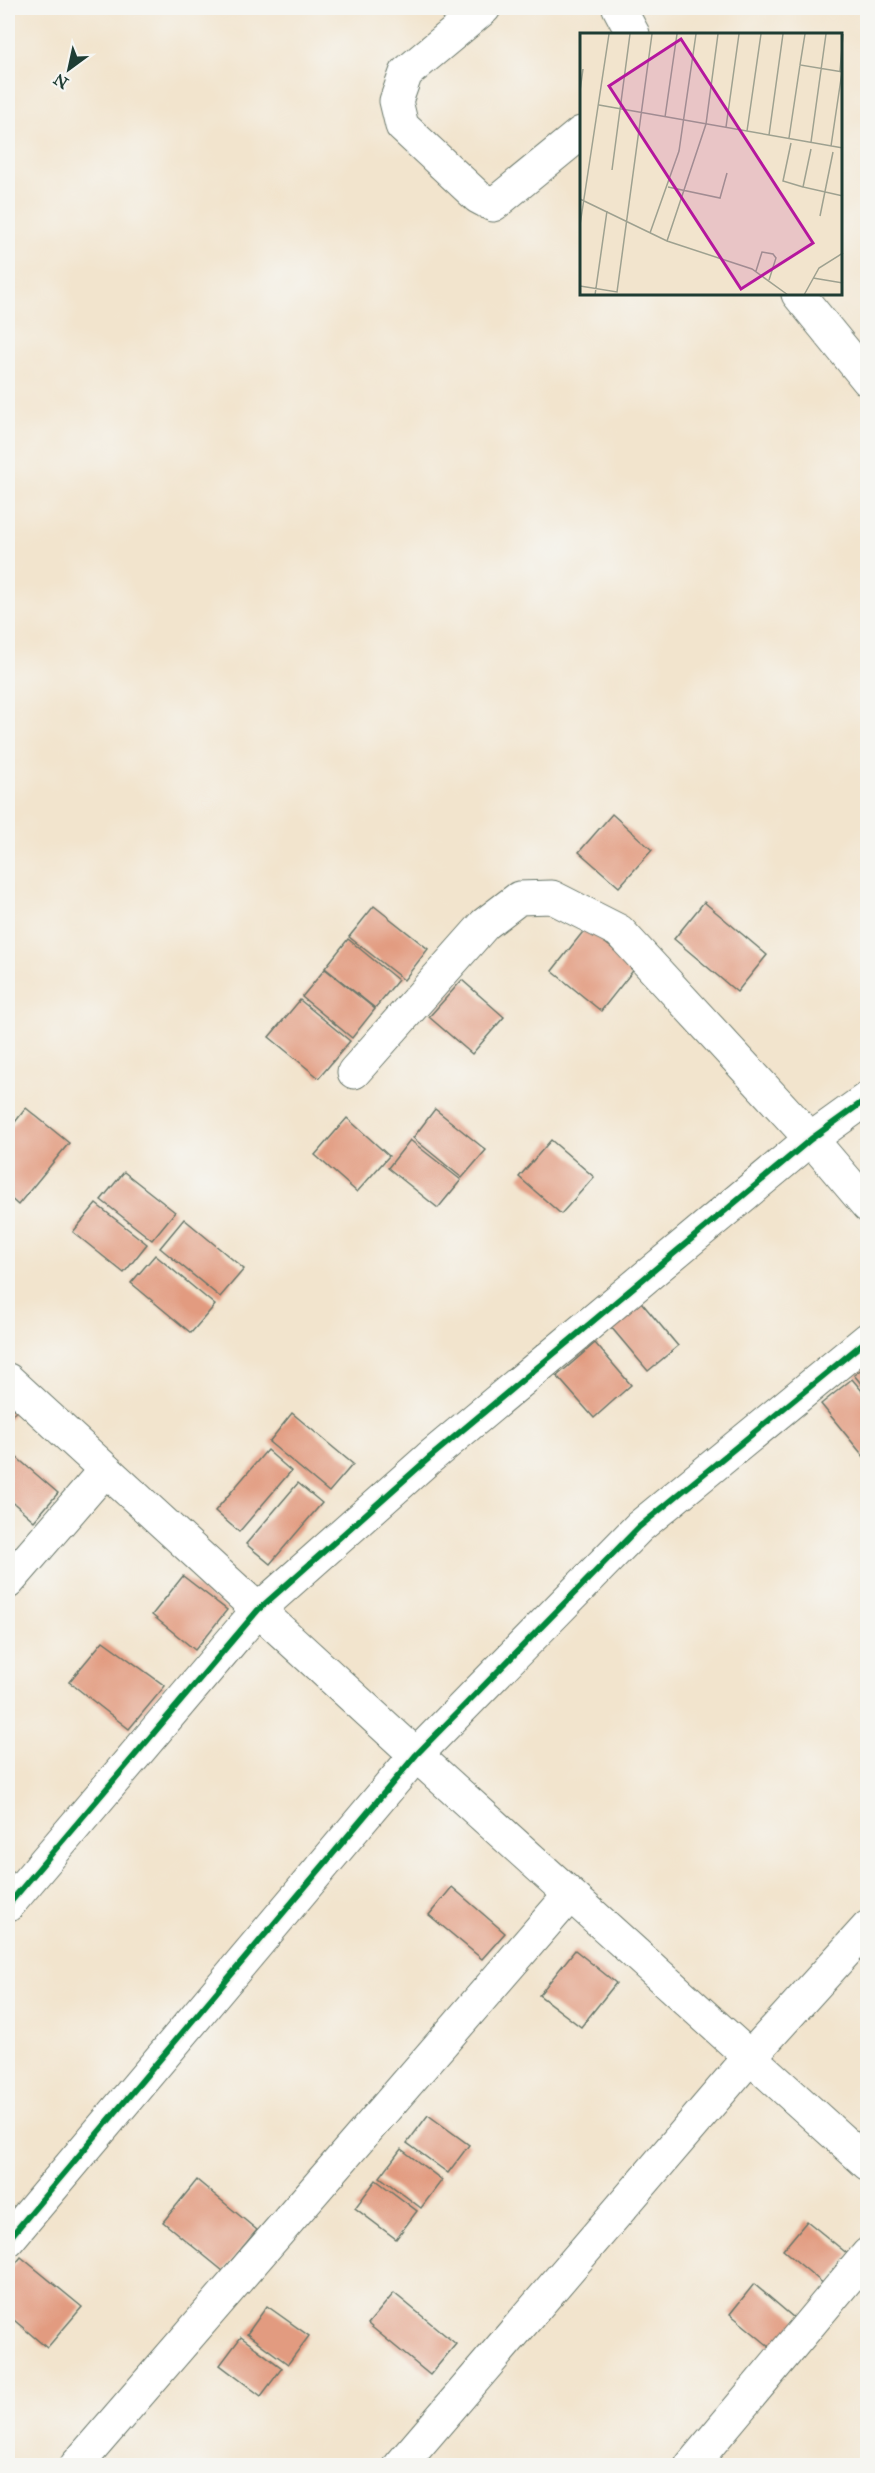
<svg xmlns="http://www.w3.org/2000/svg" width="875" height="2473" font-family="'IM FELL Great Primer',serif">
	<rect width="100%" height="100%" fill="#f6f6f2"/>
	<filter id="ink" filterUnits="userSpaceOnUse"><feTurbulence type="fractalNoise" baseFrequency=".0167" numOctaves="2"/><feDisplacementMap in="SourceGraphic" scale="12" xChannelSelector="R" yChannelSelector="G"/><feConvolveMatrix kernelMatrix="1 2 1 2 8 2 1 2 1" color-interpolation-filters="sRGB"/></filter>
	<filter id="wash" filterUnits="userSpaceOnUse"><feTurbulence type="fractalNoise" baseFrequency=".008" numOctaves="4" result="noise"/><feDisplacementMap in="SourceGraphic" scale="24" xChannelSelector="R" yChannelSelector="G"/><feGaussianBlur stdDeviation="1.35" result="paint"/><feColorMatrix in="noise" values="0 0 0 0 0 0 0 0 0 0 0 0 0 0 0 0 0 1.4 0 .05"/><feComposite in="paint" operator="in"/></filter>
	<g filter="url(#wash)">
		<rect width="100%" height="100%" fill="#f2e4cd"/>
		<g id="blocks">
			<g fill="#e29b80">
				<polygon points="612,814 652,850 619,887 579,852"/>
				<polygon points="704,902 767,955 737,992 674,939"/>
				<polygon points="374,906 428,949 404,980 349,937"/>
				<polygon points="586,928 636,967 601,1011 552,971"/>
				<polygon points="348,939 398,980 375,1008 325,968"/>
				<polygon points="325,969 375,1009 352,1038 302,997"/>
				<polygon points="462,980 504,1017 472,1054 429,1017"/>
				<polygon points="300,1000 350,1041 319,1078 269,1037"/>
				<polygon points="26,1108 69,1143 18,1205 8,1196 8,1131"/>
				<polygon points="435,1109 486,1150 462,1178 413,1138"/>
				<polygon points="347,1118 389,1156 357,1192 315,1155"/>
				<polygon points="410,1140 461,1180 438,1208 388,1168"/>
				<polygon points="551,1140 594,1177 561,1214 519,1177"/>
				<polygon points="124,1172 175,1212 152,1240 101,1200"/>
				<polygon points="96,1204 147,1244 124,1273 73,1232"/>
				<polygon points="184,1219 244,1269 220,1297 160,1248"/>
				<polygon points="155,1255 215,1305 191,1333 131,1283"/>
				<polygon points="641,1302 678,1346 648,1371 611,1327"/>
				<polygon points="595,1343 631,1385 594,1418 557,1376"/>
				<polygon points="868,1364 868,1392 854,1375"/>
				<polygon points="852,1379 868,1398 868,1456 865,1458 821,1404"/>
				<polygon points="8,1404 16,1410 8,1420"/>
				<polygon points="292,1413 353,1464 329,1492 269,1442"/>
				<polygon points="8,1450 58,1493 34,1521 8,1498"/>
				<polygon points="267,1450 291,1471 239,1532 215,1511"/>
				<polygon points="298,1483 322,1503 270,1564 246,1544"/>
				<polygon points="183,1576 227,1610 195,1650 152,1615"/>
				<polygon points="103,1641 165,1686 129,1729 69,1682"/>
				<polygon points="452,1887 505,1933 482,1959 429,1915"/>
				<polygon points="575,1950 616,1983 581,2027 539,1995"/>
				<polygon points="428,2115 469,2145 448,2173 407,2143"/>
				<polygon points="401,2149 442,2180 421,2208 380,2177"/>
				<polygon points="197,2180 257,2230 223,2271 163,2222"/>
				<polygon points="376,2180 417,2211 396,2239 355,2208"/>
				<polygon points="807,2221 849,2255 825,2285 783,2250"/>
				<polygon points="21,2257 82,2307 47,2348 8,2315 8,2273"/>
				<polygon points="754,2284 800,2323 776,2352 730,2314"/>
				<polygon points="394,2293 456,2344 430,2375 368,2324"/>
				<polygon points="267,2306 309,2336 288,2364 247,2334"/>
				<polygon points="241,2337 282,2368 261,2396 220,2365"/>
			</g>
		</g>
	</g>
	<g filter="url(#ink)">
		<use href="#blocks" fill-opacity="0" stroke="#69776a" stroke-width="1.5"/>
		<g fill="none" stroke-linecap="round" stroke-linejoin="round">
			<g stroke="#69776a" stroke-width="35">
				<g id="street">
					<polyline points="484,8 406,73 396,101 402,126 478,197 493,205 581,133"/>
					<polyline points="354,1072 485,924 519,898 552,897 619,931 811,1139 868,1206"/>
					<polyline points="8,1380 416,1755 868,2164"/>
					<polyline points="8,1582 105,1470"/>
					<polyline points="8,1905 258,1610 429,1458 811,1139 868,1098"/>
					<polyline points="8,2240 416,1755 639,1527 868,1339"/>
					<polyline points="76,2466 570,1895"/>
					<polyline points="400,2466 750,2057 868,1927"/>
					<polyline points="691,2466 868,2254"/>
				</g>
			</g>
			<g stroke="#69776a" stroke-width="35">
				<g id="secondary">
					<polyline points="619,8 633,34"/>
					<polyline points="798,294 868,380"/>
				</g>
			</g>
			<use href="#street" stroke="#fff" stroke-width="33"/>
			<use href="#secondary" stroke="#fff" stroke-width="33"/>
			<g stroke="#f6f6f2" stroke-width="10">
				<g id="cycleway">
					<polyline points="8,1905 258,1610 429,1458 811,1139 868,1098"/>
					<polyline points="8,2240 416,1755 639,1527 868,1339"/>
				</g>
			</g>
			<use href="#cycleway" stroke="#00873e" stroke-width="6"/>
		</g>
	</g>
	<g transform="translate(580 33)">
		<rect width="262" height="262" fill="#f2e4cd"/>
		<path fill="none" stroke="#9ea190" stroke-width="1.5" d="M225,1L220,32L263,39M260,38L263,1M0,58L3,36M19,72L263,115M85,84L97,1M146,94L159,1M167,98L181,1M189,102L203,1M209,105L220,32M231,109L246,1M211,110L203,148L223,154M251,113L262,39M231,116L223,154L263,163M32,137L50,1M88,154L140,165L147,140M0,166L87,208L172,236L208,262M240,183L253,119M0,192L29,1M70,200L99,118L116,1M87,208L126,91L138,1M176,238L182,219L193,221L196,225L189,247M233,245L263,250M0,253L37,259L72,1M15,262L27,178M224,262L239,235L263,220"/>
		<path fill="#b5179e" fill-opacity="0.15" stroke="#b5179e" stroke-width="3" d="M101,6L233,210L161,256L29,53Z"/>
		<rect width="262" height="262" fill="none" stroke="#1f3d34" stroke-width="3"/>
	</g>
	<rect width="875" height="2473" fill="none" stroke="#f6f6f2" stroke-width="30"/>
	<g transform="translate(69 69) rotate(213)" stroke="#f6f6f2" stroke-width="4.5" paint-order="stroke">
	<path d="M0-4.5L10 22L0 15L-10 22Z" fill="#1f3d34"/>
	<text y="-9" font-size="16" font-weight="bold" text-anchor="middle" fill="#1f3d34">N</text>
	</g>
</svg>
